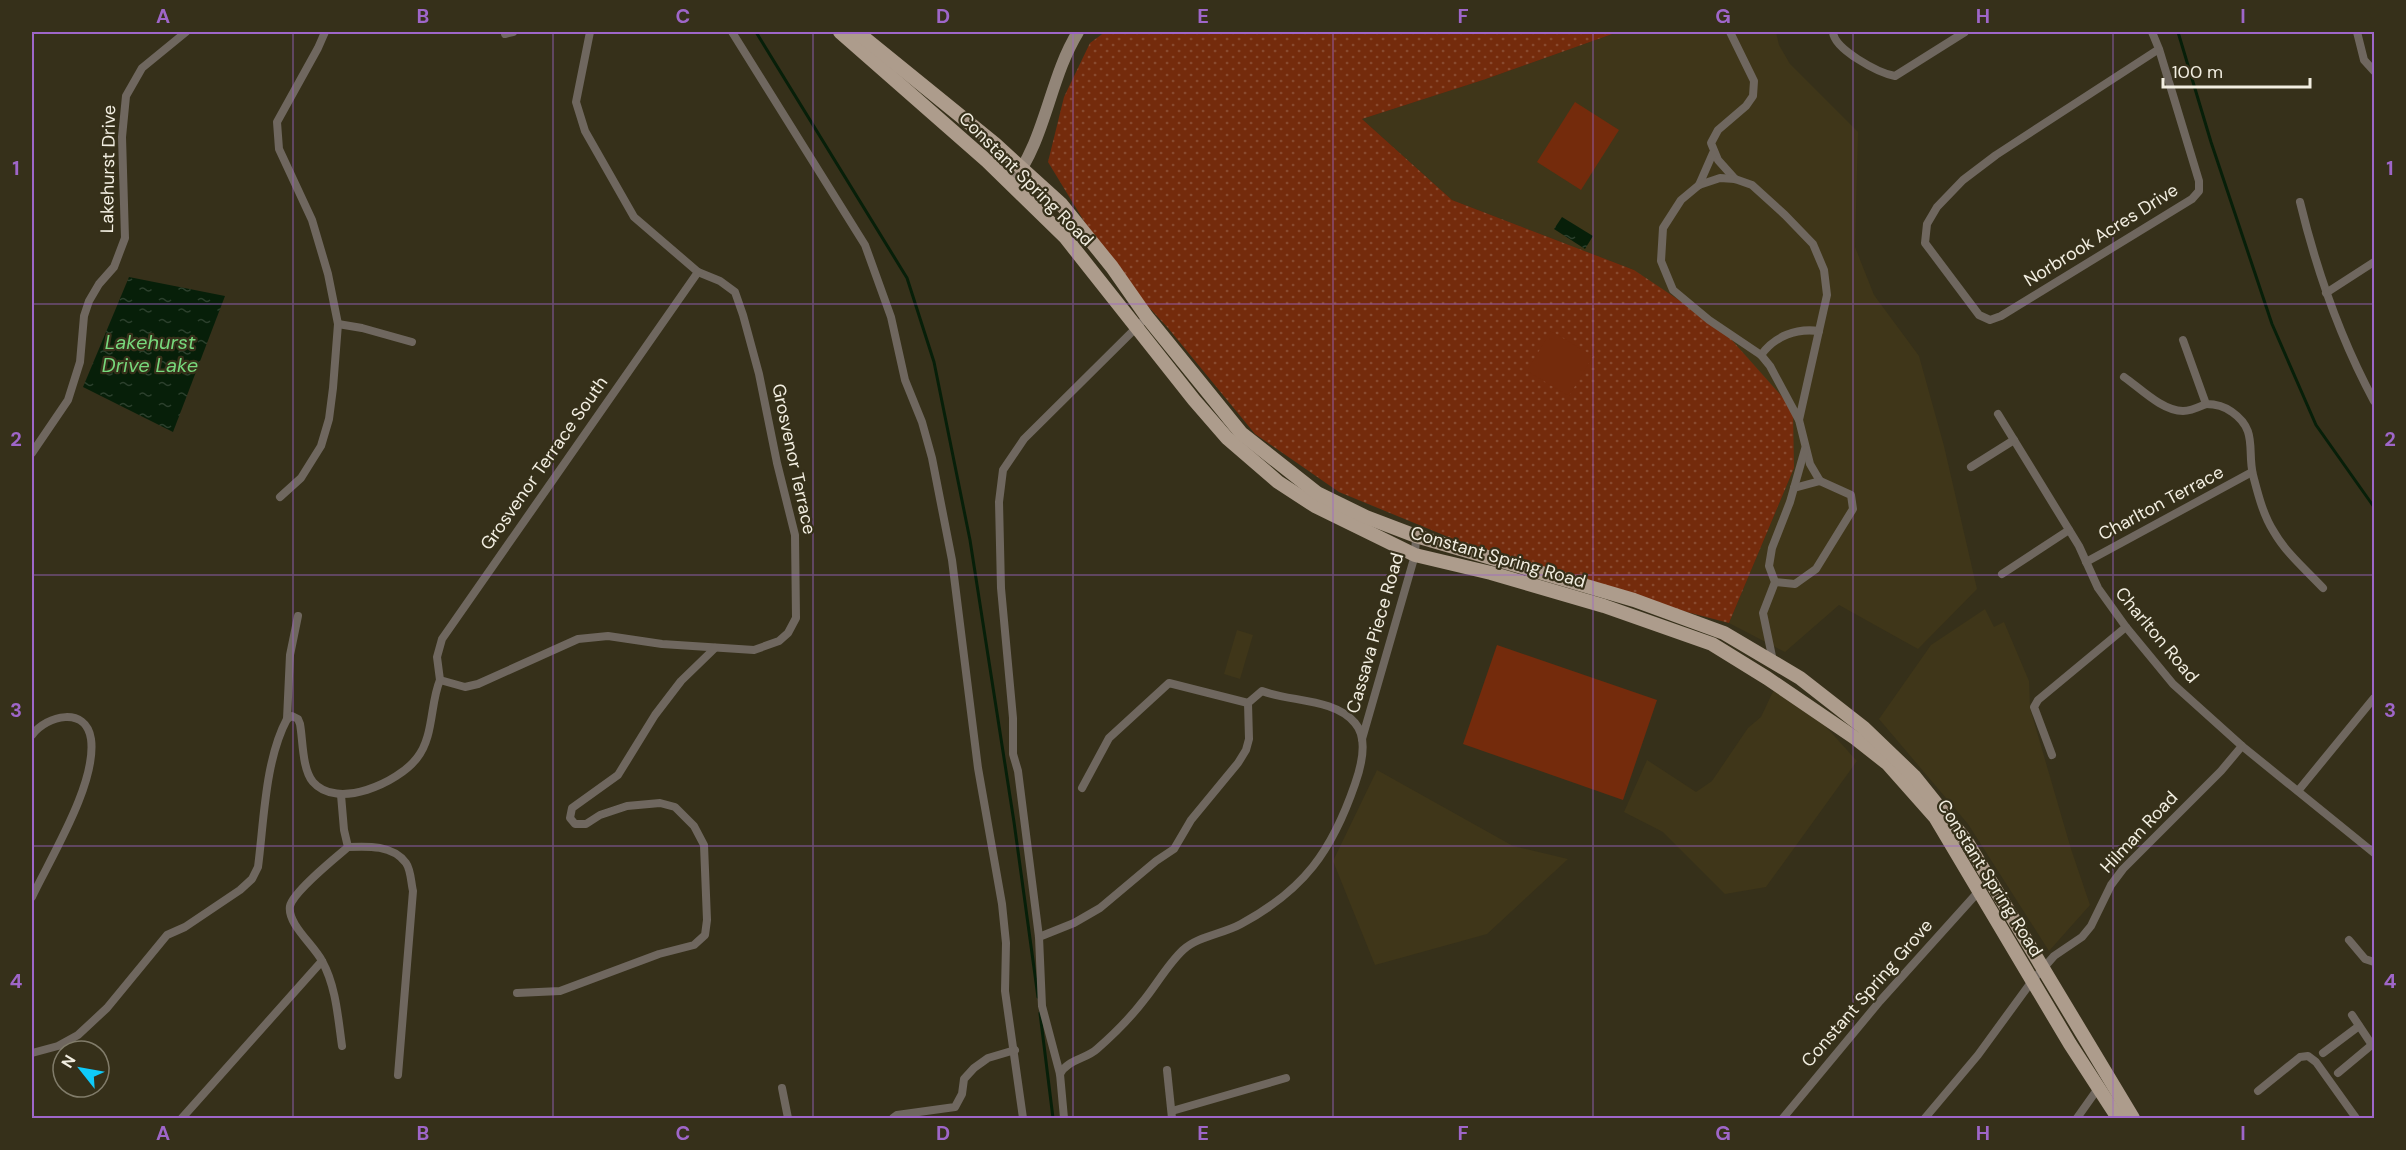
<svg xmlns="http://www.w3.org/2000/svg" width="2406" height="1150" font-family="'DM Sans',sans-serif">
	<defs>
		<pattern id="grass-dots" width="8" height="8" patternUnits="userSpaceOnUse" patternTransform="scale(1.5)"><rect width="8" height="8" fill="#742b0c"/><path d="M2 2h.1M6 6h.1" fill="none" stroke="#884a2f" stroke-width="1.8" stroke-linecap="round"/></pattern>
		<pattern id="water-ripples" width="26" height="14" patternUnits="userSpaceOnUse" patternTransform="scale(1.5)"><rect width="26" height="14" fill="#071f09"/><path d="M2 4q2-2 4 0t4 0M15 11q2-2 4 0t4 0" fill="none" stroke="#2c402d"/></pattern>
	</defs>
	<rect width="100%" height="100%" fill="#36301a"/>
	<g fill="#3f3619">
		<polygon points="1618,32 1776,32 1779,45 1790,64 1858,132 1855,247 1874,295 1919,356 1944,446 1977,589 1918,649 1839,605 1785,652 1729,623 1794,468 1634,270 1452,200 1362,119 1483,80"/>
		<polygon points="1985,609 1994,627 2004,622 2029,681 2030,708 2071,849 2090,905 2049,951 1968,824 1879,719 1931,645"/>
		<polygon points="1237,630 1253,635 1240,679 1224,674"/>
		<polygon points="1777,683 1789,686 1857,761 1766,887 1725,894 1663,832 1624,812 1647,760 1696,792 1712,781 1748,728 1761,717"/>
		<polygon points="1377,770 1513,846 1568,859 1487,934 1375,965 1333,861"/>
	</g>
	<polygon fill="url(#grass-dots)" points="1105,32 1618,32 1483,80 1362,119 1452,200 1634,270 1722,329 1793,409 1794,468 1729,623 1572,582 1509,562 1339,492 1255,434 1168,328 1112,267 1048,162 1064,97 1090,43"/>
	<g fill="#742b0c">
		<polygon points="1575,102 1619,130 1581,190 1537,162"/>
		<polygon points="1551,331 1593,356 1569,396 1527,371"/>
		<polygon points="1497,645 1657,700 1623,800 1463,744"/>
	</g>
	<g fill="url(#water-ripples)">
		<polygon points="1562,217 1593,236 1585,249 1554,229"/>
		<polygon points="129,277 225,296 173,432 83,387"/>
	</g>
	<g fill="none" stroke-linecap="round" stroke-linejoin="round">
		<g stroke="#071f09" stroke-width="3">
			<polyline points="756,32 907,278 934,362 970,540 1014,822 1038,997"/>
			<polyline points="2178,32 2211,142 2272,324 2316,425 2374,507"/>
			<polyline points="1040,1013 1053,1118"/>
		</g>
		<g stroke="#6f675f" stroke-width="8">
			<polyline points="732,32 865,245 891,317 905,380 922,422 932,458 952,560 978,768 1002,904 1006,943 1005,991 1023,1118"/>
			<polyline points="1730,32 1754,81 1753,96 1746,106 1718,130 1711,143 1718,160 1735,179"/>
			<path d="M1833,32C1834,49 1878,73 1895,76L1965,32"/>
			<polyline points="2152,32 2159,49 2199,181 2199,191 2192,199 2001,316 1990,320 1979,315 1925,243 1927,224 1937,207 1963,180 1996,155 2159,49"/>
			<polyline points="2357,32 2364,60 2374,71"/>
			<polyline points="505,34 513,32"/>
			<polyline points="1699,185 1713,153"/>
			<path d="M2300,202C2317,272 2340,338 2374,401"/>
			<polyline points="2326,293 2374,262"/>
			<polyline points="338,324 362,328 412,342"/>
			<path d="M2183,340L2206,404C2217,404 2224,406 2232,412C2258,430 2247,450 2253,475C2258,494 2263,515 2274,532C2286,553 2306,570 2323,588"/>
			<path d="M1761,355C1775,336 1796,328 1819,331"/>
			<path d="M2124,377C2140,388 2162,411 2183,411C2191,411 2199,407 2206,404"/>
			<polyline points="1998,414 2079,546 2098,588 2126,627 2173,684 2242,746 2374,853"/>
			<polyline points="1799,420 1827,295 1824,270 1813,244 1785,215 1752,185 1735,179 1720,178 1699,185 1681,200 1663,228 1661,261 1673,290 1709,320 1761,355 1770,366 1799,420 1810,464 1820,481"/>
			<polyline points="32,453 68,400 80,362 84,316 89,301 99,284 114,267 125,238 122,137 126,96 142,68 186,32"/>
			<polyline points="1971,467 2014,440"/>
			<polyline points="280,497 301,478 321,446 329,419 333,388 338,324 328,274 312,220 279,149 277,122 318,48 325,32"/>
			<polyline points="2086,562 2252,472"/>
			<polyline points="2002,574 2069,530"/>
			<polyline points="1775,582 1795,584 1816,569 1853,509 1851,495 1820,481 1794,488"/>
			<polyline points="1773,661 1763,613 1775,582 1769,566 1772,548 1790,502 1805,449"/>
			<polyline points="440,680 465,687 478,684 578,639 608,636 662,644 754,650 779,641 788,633 796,618 795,535 777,463 759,374 743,315 735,292 720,281 698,272 634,217 585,131 576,102 590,32"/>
			<polyline points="440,680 437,657 442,639 698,272"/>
			<polyline points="287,719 290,655 298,616"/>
			<path d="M32,735C47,715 86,706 91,739C97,783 51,857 32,897"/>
			<polyline points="1362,739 1415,555 1416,536"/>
			<polyline points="2052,755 2034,707 2038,700 2126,627"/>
			<polyline points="2298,791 2374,698"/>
			<polyline points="341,795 344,830 348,847"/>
			<path d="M348,847C368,846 393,845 406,863C411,870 411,883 413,891L398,1075"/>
			<polyline points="1039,937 1074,923 1100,908 1156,861 1174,849 1191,820 1238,763 1246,750 1249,739 1248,703"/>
			<polyline points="2349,940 2365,959 2374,962"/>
			<polyline points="517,993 560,991 659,954 694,945 705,935 707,920 704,845 694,826 675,807 660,803 627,806 600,815 586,824 575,824 570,818 572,808 618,775 655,715 681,681 715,648"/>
			<polyline points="2352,1015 2372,1045"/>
			<path d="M342,1046C338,1018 336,986 322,961C314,945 287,924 290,906C293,892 335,858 348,847"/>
			<path d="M32,1053L58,1046L78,1035L107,1008L167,935L185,927L240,890L252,879L258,867C264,821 265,760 287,719L292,716L298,719L300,724C303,740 302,769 313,782C337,810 398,783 417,758C434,737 430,703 440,680"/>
			<polyline points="2323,1053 2359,1026"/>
			<polyline points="1167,1070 1172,1118"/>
			<polyline points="2338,1073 2374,1043"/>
			<path d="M1060,1074C1067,1060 1086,1059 1097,1049C1113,1035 1131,1017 1144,1000C1157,984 1168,964 1183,950C1198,936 1223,934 1241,924C1304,890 1332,851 1355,784C1361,767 1369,739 1355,723C1334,698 1290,702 1262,691L1248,703L1169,683L1109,738L1082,788"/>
			<polyline points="782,1088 788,1118"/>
			<polyline points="2258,1091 2300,1057 2308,1056 2316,1062 2356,1118"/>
			<polyline points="1172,1111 1286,1078"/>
			<polyline points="182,1118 322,961"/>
			<polyline points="893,1118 897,1115 955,1107 962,1094 964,1079 974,1068 988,1058 1015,1050"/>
			<polyline points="1064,1118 1060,1074 1042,1006 1039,937 1018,771 1013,754 1013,718 1001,588 999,502 1003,470 1024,439 1147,317"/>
			<polyline points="1783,1118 1880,1001 1979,891"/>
			<polyline points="1925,1118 1978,1055 2032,981 2054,956 2082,937 2091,926 2111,885 2123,869 2221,771 2242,746"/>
			<polyline points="2077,1118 2099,1087"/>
		</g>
		<path stroke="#928578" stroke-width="12" d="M1011,184C1046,140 1049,79 1078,32"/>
		<g stroke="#ad9c8c" stroke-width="14">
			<polyline points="840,32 987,161 1065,237 1194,400 1227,438 1278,482 1315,506 1415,555 1491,573 1604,606 1712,644 1767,678 1855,738 1888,764 1935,817 2070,1044 2118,1118"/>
			<polyline points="857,32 995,144 1061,204 1112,267 1147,317 1241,433 1317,493 1366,517 1416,536 1634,600 1724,633 1800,678 1864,728 1914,776 1967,842 2133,1118"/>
		</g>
	</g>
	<path fill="none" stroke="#9f66c9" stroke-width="1.5" stroke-opacity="0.55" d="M293,32V1118M553,32V1118M813,32V1118M1073,32V1118M1333,32V1118M1593,32V1118M1853,32V1118M2113,32V1118M32,304H2374M32,575H2374M32,846H2374"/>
	<g text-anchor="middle" stroke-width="4.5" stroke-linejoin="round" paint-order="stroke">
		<g font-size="18" fill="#f2eee1" stroke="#36301a">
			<text transform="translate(108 169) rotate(-89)" y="6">Lakehurst Drive</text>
			<text transform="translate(1026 179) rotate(45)" y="6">Constant Spring Road</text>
			<text transform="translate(2101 235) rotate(-32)" y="6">Norbrook Acres Drive</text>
			<text transform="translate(794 459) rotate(78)" y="6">Grosvenor Terrace</text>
			<text transform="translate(544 463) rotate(-55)" y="6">Grosvenor Terrace South</text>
			<text transform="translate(2161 503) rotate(-28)" y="6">Charlton Terrace</text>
			<text transform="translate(1498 557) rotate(16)" y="6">Constant Spring Road</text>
			<text transform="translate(1375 633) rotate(-74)" y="6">Cassava Piece Road</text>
			<text transform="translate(2157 635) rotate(50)" y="6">Charlton Road</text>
			<text transform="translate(2139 832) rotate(-47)" y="6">Hilman Road</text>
			<text transform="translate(1990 878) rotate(58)" y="6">Constant Spring Road</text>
			<text transform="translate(1867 993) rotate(-49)" y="6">Constant Spring Grove</text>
		</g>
		<g font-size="20" font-style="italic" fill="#77d87c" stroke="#36301a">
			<text x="150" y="349">Lakehurst<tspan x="150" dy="23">Drive Lake</tspan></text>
		</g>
	</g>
	<rect width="2406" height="1150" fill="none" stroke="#36301a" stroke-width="66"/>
	<g transform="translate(81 1069) rotate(301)"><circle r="28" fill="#36301a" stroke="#817c6a" stroke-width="1.5"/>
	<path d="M0-4.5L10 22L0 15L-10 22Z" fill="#0fcafa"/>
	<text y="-9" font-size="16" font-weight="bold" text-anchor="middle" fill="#f2eee1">N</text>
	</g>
	<path d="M2163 78v9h147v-9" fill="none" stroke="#f2eee1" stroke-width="3"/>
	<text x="2172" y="78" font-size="18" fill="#f2eee1" stroke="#36301a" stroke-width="4.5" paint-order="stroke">100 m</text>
	<rect x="33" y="33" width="2340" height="1084" fill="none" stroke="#9f66c9" stroke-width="2"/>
	<g font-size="20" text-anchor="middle" font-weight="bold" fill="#9f66c9">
		<text x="163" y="23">A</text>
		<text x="423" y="23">B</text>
		<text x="683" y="23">C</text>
		<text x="943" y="23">D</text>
		<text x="1203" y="23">E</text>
		<text x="1463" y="23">F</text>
		<text x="1723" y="23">G</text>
		<text x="1983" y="23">H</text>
		<text x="2243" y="23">I</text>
		<text x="16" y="175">1</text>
		<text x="2390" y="175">1</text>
		<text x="16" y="446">2</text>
		<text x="2390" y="446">2</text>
		<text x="16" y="717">3</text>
		<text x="2390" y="717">3</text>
		<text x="16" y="988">4</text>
		<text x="2390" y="988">4</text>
		<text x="163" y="1140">A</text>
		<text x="423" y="1140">B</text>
		<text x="683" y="1140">C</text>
		<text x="943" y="1140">D</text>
		<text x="1203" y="1140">E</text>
		<text x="1463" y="1140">F</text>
		<text x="1723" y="1140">G</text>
		<text x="1983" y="1140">H</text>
		<text x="2243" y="1140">I</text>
	</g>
</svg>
